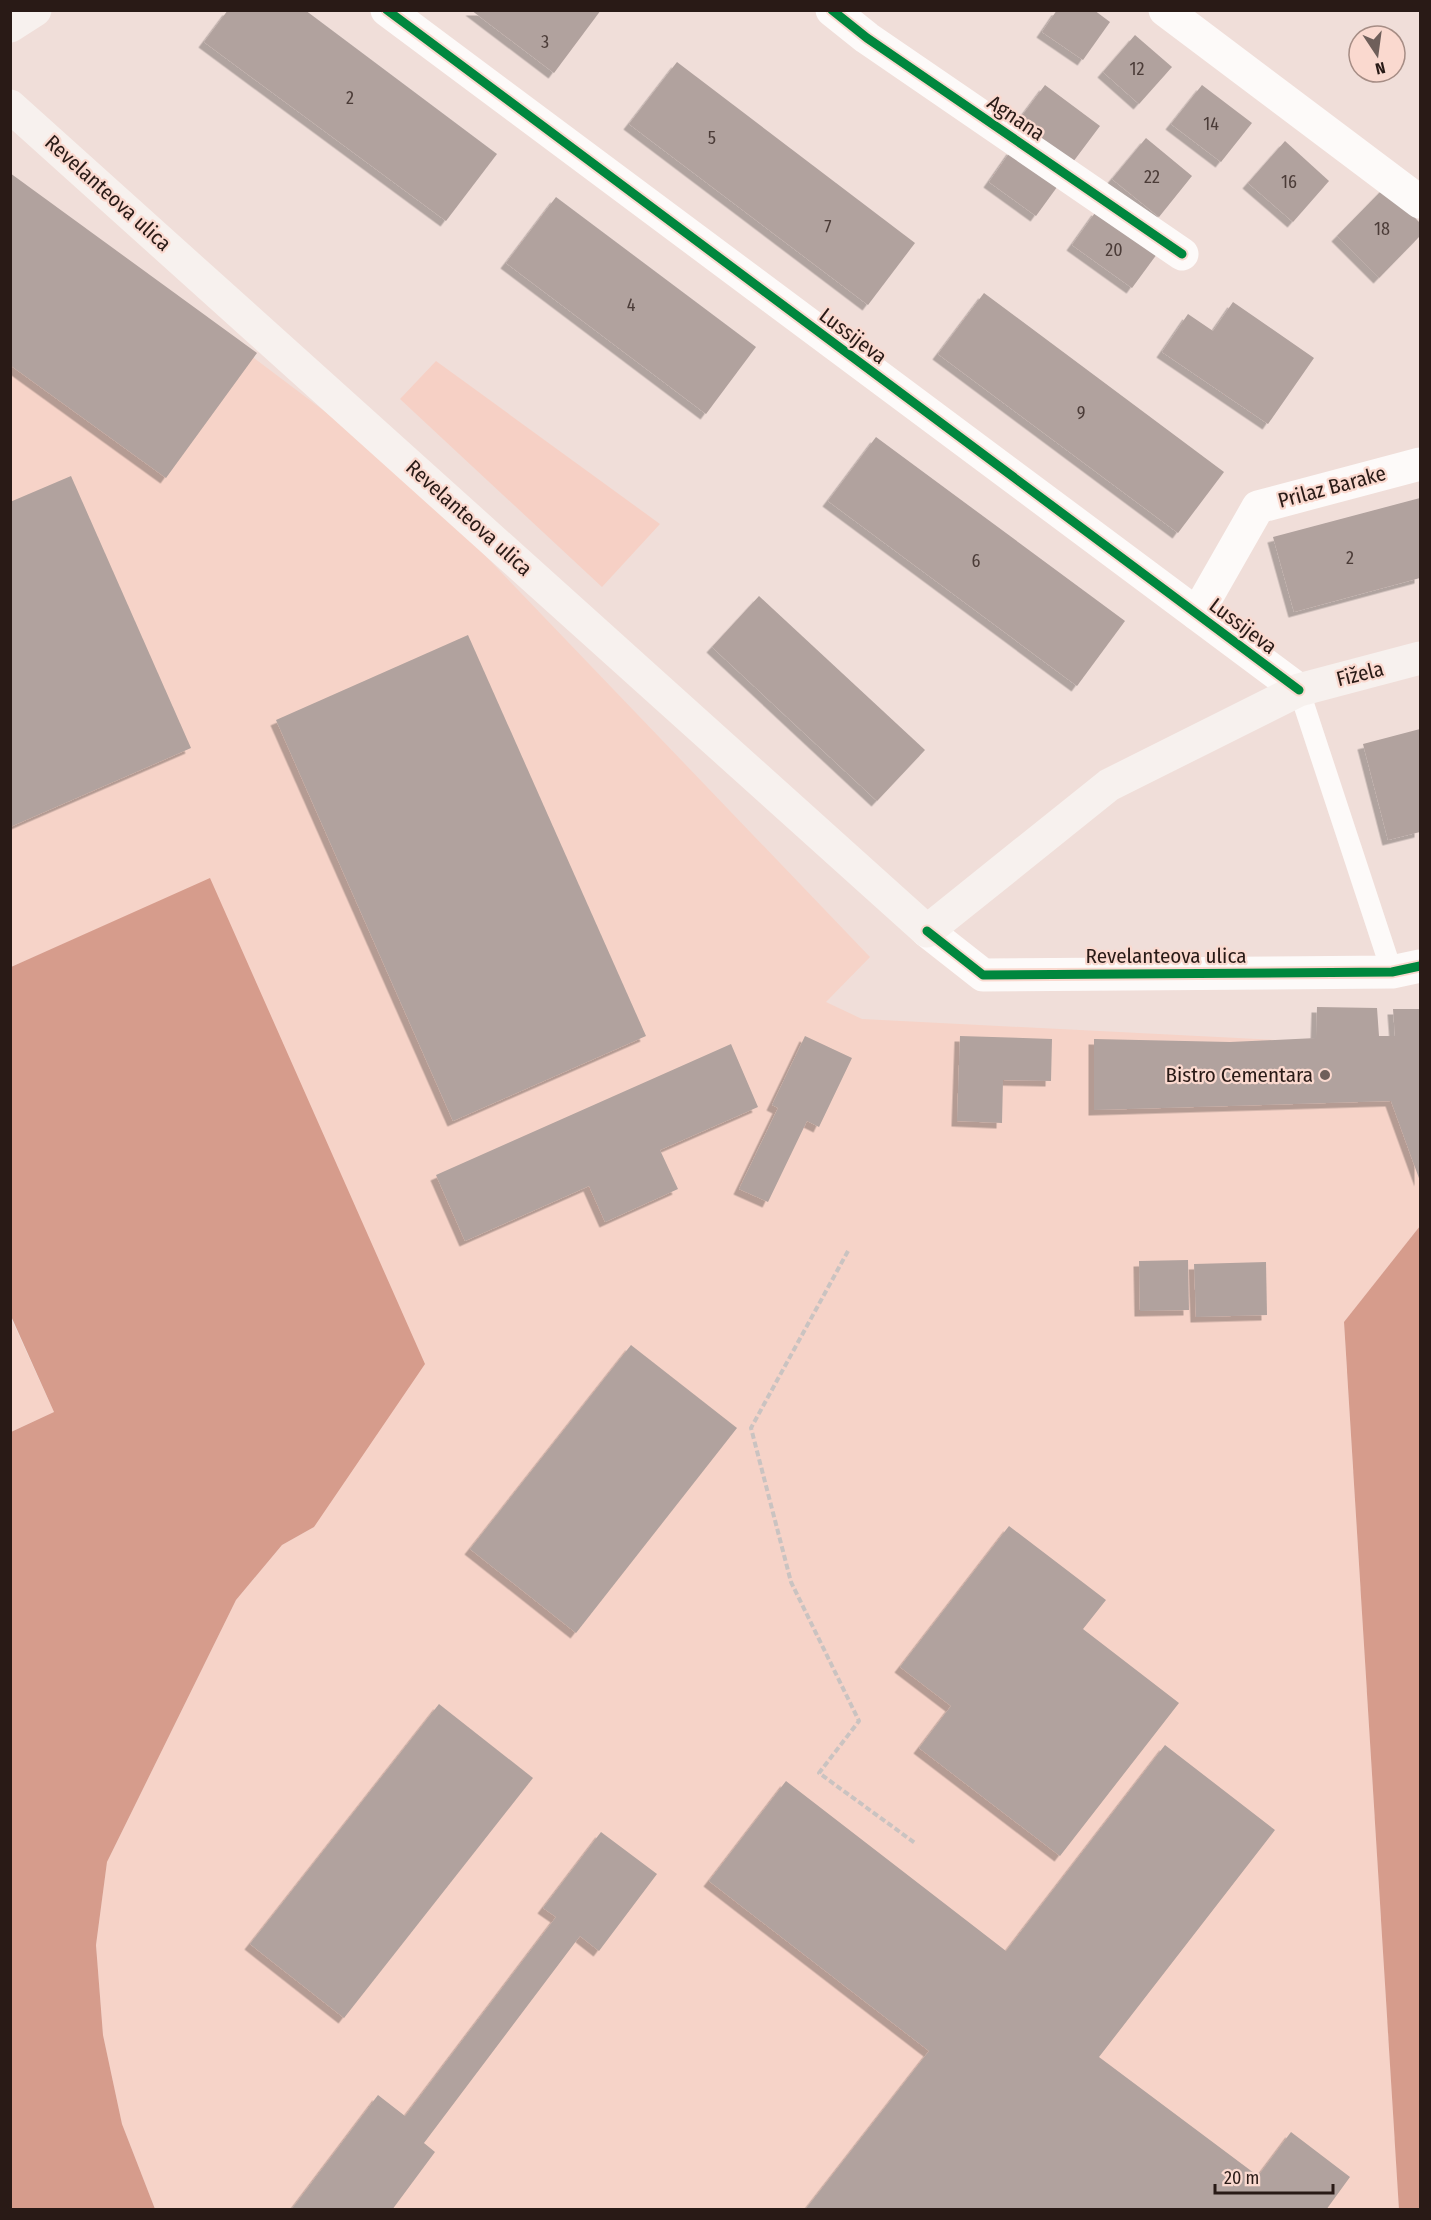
<svg xmlns="http://www.w3.org/2000/svg" width="1431" height="2220" font-family="'Fira Sans Condensed',sans-serif">
	<defs>
		<filter id="shadow"><feDropShadow dx="-5.5" dy="5.5" stdDeviation="0" flood-color="#0004"/></filter>
	</defs>
	<rect width="100%" height="100%" fill="#f0ded9"/>
	<g fill="#f6d3c8">
		<polygon points="10,174 405,472 870,957 826,1002 862,1019 1413,1047 1420,1068 1420,1226 1344,1323 1399,2209 155,2209 122,2124 103,2035 96,1945 107,1862 236,1600 282,1545 314,1527 210,879 11,967"/>
		<polygon points="10,1316 54,1412 11,1432 10,1432"/>
	</g>
	<polygon fill="#f6d0c5" points="436,361 660,524 602,587 400,399"/>
	<g fill="#d69c8c">
		<polygon points="210,878 425,1364 314,1527 282,1545 236,1600 107,1862 96,1945 103,2035 122,2124 155,2209 11,2209 11,1432 54,1412 11,1316 11,967"/>
		<polygon points="1420,1226 1420,2209 1399,2210 1344,1322"/>
	</g>
	<g fill="#b1a29e" filter="url(#shadow)">
		<polygon points="228,10 305,10 497,154 446,221 204,42"/>
		<polygon points="471,10 601,10 554,73"/>
		<polygon points="1057,10 1094,10 1110,22 1083,60 1042,32"/>
		<polygon points="1135,35 1172,67 1139,104 1103,72"/>
		<polygon points="677,62 915,243 868,305 629,124"/>
		<polygon points="1045,85 1100,126 1073,162 1018,121"/>
		<polygon points="1202,85 1252,123 1221,162 1171,124"/>
		<polygon points="1146,138 1192,176 1159,217 1112,179"/>
		<polygon points="1285,141 1329,181 1293,222 1248,183"/>
		<polygon points="1012,149 1060,183 1036,216 989,182"/>
		<polygon points="10,173 257,353 166,478 10,365"/>
		<polygon points="1385,187 1420,223 1420,236 1379,278 1337,236"/>
		<polygon points="556,197 756,347 706,414 506,263"/>
		<polygon points="1097,210 1157,254 1132,288 1072,245"/>
		<polygon points="984,293 1224,472 1178,533 938,354"/>
		<polygon points="1233,302 1314,358 1268,424 1162,352 1188,314 1213,331"/>
		<polygon points="876,437 1125,621 1077,686 828,501"/>
		<polygon points="71,476 191,748 10,827 10,502"/>
		<polygon points="1420,498 1420,578 1294,612 1273,537"/>
		<polygon points="759,596 925,750 877,801 712,647"/>
		<polygon points="468,635 646,1036 453,1121 276,720"/>
		<polygon points="1420,729 1420,832 1388,840 1363,744"/>
		<polygon points="1317,1007 1377,1008 1379,1036 1395,1036 1393,1009 1420,1009 1420,1181 1391,1101 1094,1110 1094,1039 1230,1042 1316,1038"/>
		<polygon points="805,1036 852,1058 819,1127 807,1121 768,1202 739,1189 778,1108 772,1105"/>
		<polygon points="960,1036 1052,1039 1051,1081 1003,1080 1002,1123 957,1121"/>
		<polygon points="731,1044 758,1107 660,1150 678,1189 605,1222 589,1186 465,1241 436,1175"/>
		<polygon points="1188,1260 1189,1310 1140,1311 1139,1261"/>
		<polygon points="1266,1262 1267,1315 1196,1317 1194,1264"/>
		<polygon points="631,1345 737,1428 576,1633 470,1549"/>
		<polygon points="1009,1526 1106,1600 1083,1629 1179,1703 1060,1856 919,1748 951,1706 900,1667"/>
		<polygon points="439,1704 533,1778 344,2018 250,1944"/>
		<polygon points="1165,1745 1275,1830 1099,2057 1258,2176 1291,2132 1350,2177 1326,2210 805,2210 929,2051 709,1881 786,1781 1006,1951"/>
		<polygon points="601,1832 657,1874 599,1951 580,1936 424,2143 435,2152 392,2210 291,2210 378,2095 405,2116 556,1917 543,1908"/>
	</g>
	<g fill="none" stroke-linecap="round" stroke-linejoin="round">
		<polyline stroke="#cac3c1" stroke-width="4" stroke-dasharray="6 3" stroke-linecap="butt" points="848,1251 751,1428 791,1582 859,1721 819,1773 915,1843"/>
		<polyline stroke="#fdfaf9" stroke-width="21" points="1299,690 1392,972"/>
		<g stroke="#fdfaf9" stroke-width="33">
			<polyline points="387,10 1299,690"/>
			<polyline points="832,10 867,38 1182,254"/>
			<polyline points="1165,10 1420,202"/>
			<polyline points="1197,614 1258,507 1420,464"/>
			<polyline points="927,931 983,975 1392,972 1420,966"/>
		</g>
		<g stroke="#f7f1ee" stroke-width="33">
			<polyline points="10,26 35,10"/>
			<polyline points="10,106 927,931 1109,785 1299,690 1420,658"/>
		</g>
		<g stroke="#fad9cf" stroke-width="13">
			<g id="cycleway">
				<polyline points="387,10 1299,690"/>
				<polyline points="832,10 867,38 1182,254"/>
				<polyline points="927,931 983,975 1392,972 1420,966"/>
			</g>
		</g>
		<use href="#cycleway" stroke="#00873e" stroke-width="9"/>
	</g>
	<circle fill="#6f5f5a" stroke="#fad9cf" stroke-width="2" cx="1325" cy="1075" r="6"/>
	<g text-anchor="middle" stroke-width="4.5" stroke-linejoin="round" paint-order="stroke">
		<g font-size="18" fill="#4b3c38">
			<text x="545" y="48">3</text>
			<text x="1137" y="75">12</text>
			<text x="350" y="104">2</text>
			<text x="1211" y="130">14</text>
			<text x="712" y="144">5</text>
			<text x="1152" y="183">22</text>
			<text x="1289" y="188">16</text>
			<text x="828" y="233">7</text>
			<text x="1382" y="235">18</text>
			<text x="1114" y="256">20</text>
			<text x="631" y="311">4</text>
			<text x="1081" y="419">9</text>
			<text x="1350" y="564">2</text>
			<text x="976" y="567">6</text>
		</g>
		<g font-size="21" fill="#291a16" stroke="#fad9cf">
			<text transform="translate(1016 118) rotate(34)" y="7">Agnana</text>
			<text transform="translate(108 193) rotate(42)" y="7">Revelanteova ulica</text>
			<text transform="translate(853 336) rotate(37)" y="7">Lussijeva</text>
			<text transform="translate(1332 487) rotate(-15)" y="7">Prilaz Barake</text>
			<text transform="translate(469 518) rotate(42)" y="7">Revelanteova ulica</text>
			<text transform="translate(1243 626) rotate(37)" y="7">Lussijeva</text>
			<text transform="translate(1360 674) rotate(-14)" y="7">Fižela</text>
			<text x="1166" y="963">Revelanteova ulica</text>
		</g>
		<g font-size="21" fill="#291a16" stroke="#fad9cf" text-anchor="end">
			<text x="1313" y="1082">Bistro Cementara</text>
		</g>
	</g>
	<rect width="1431" height="2220" fill="none" stroke="#291a16" stroke-width="24"/>
	<g transform="translate(1377 54) rotate(167)"><circle r="28" fill="#fad9cf" stroke="#a68d85" stroke-width="1.5"/>
	<path d="M0-4.5L10 22L0 15L-10 22Z" fill="#6f5f5a"/>
	<text y="-9" font-size="16" font-weight="bold" text-anchor="middle" fill="#291a16">N</text>
	</g>
	<path d="M1215 2184v9h118v-9" fill="none" stroke="#291a16" stroke-width="3"/>
	<text x="1224" y="2184" font-size="18" fill="#291a16" stroke="#fad9cf" stroke-width="4.5" paint-order="stroke">20 m</text>
</svg>
